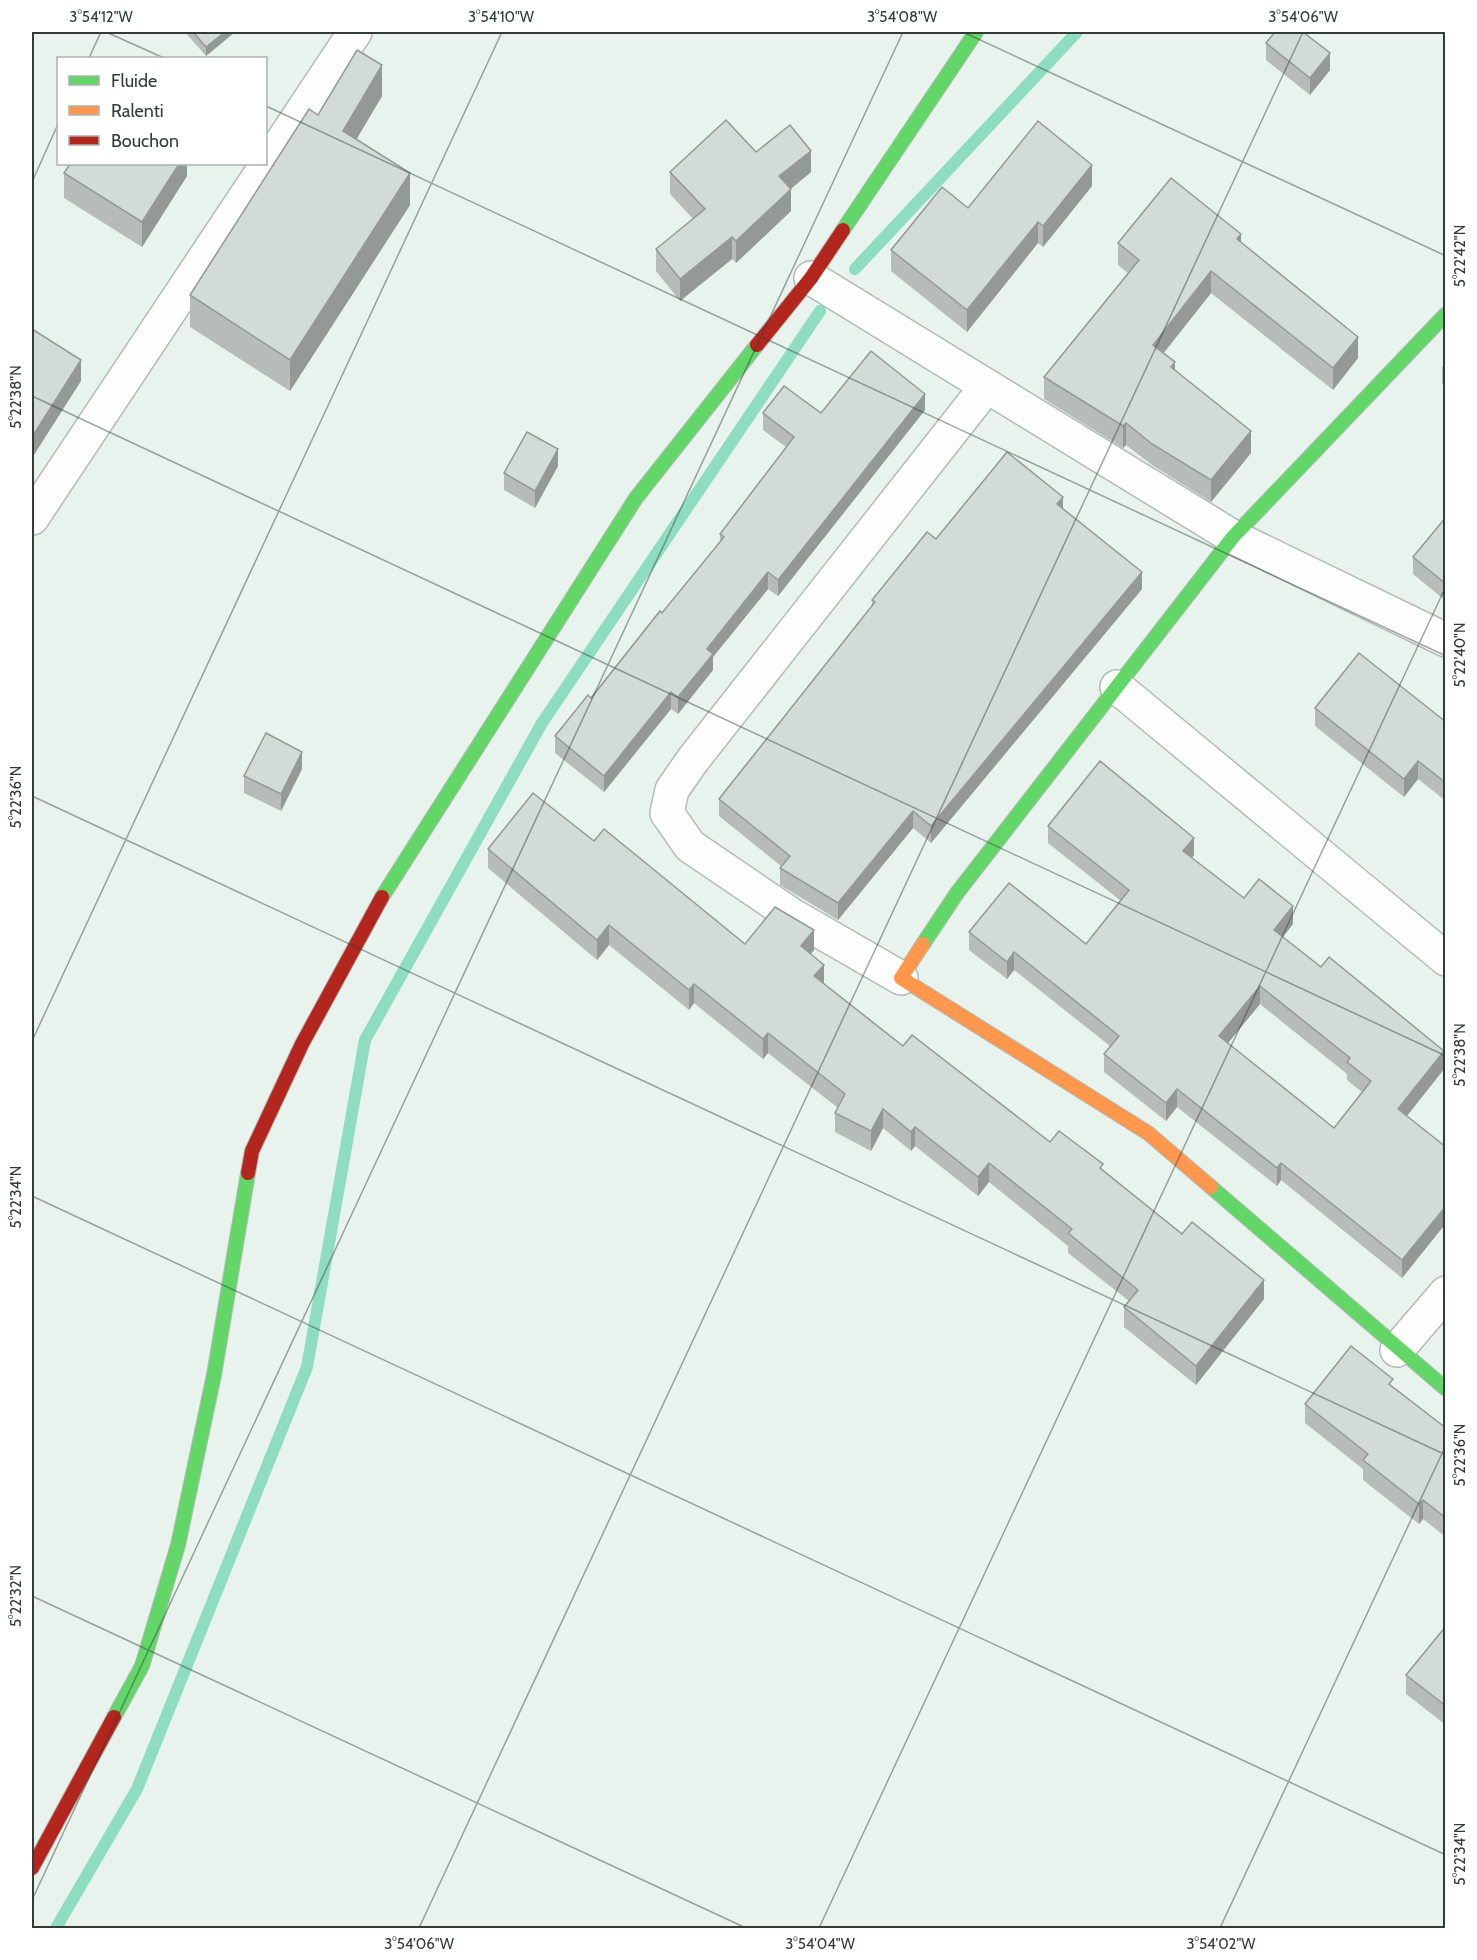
<svg xmlns="http://www.w3.org/2000/svg" width="1477" height="1960" font-family="Cabin,sans-serif">
	<rect width="100%" height="100%" fill="#e8f3ee"/>
	<g fill="none" stroke-linecap="round" stroke-linejoin="round">
		<g stroke="#8eddc3" stroke-width="12">
			<polyline points="855,269 1077,32"/>
			<polyline points="56,1928 137,1789 307,1367 365,1040 542,723 820,311"/>
		</g>
		<g stroke="#b3bbb8" stroke-width="36">
			<g id="street">
				<polyline points="811,278 1233,537 1446,640"/>
				<polyline points="32,518 355,32"/>
				<polyline points="1117,687 1446,959"/>
				<polyline points="901,978 790,914 690,846 667,813 672,790 692,761 987,386"/>
				<polyline points="1397,1350 1446,1293"/>
			</g>
		</g>
		<g stroke="#b3bbb8" stroke-width="16">
			<g id="fast">
				<polyline points="843,230 976,32"/>
				<polyline points="382,897 636,498 757,345"/>
				<polyline points="923,944 957,893 1233,537 1446,314"/>
				<polyline points="1211,1187 1446,1389"/>
				<polyline points="114,1717 142,1666 178,1545 214,1375 248,1173"/>
			</g>
		</g>
		<g stroke="#b3bbb8" stroke-width="16">
			<polyline id="slow" points="923,944 901,978 1148,1133 1211,1187"/>
		</g>
		<g stroke="#b3bbb8" stroke-width="16">
			<g id="jam">
				<polyline points="757,345 811,278 843,230"/>
				<polyline points="248,1173 252,1151 302,1044 382,897"/>
				<polyline points="32,1868 114,1717"/>
			</g>
		</g>
		<use href="#street" stroke="#fcfdfc" stroke-width="33"/>
		<use href="#fast" stroke="#63d668" stroke-width="14"/>
		<use href="#slow" stroke="#ff974d" stroke-width="14"/>
		<use href="#jam" stroke="#b3261e" stroke-width="14"/>
	</g>
	<g fill="#b5bcb9" fill-rule="evenodd">
		<polygon points="185,32 235,32 206,56"/>
		<polygon points="1266,43 1330,70 1310,95 1266,60"/>
		<polygon points="382,96 356,140 410,205 290,391 190,327 190,295 318,115"/>
		<polygon points="756,152 811,172 791,189 791,211 736,263 732,259 680,301 656,271 656,249 693,219 670,194 670,172"/>
		<polygon points="187,164 187,176 142,247 64,198 64,173"/>
		<polygon points="1092,186 1043,247 1038,243 967,332 891,271 891,250 968,208"/>
		<polygon points="1241,242 1358,358 1333,390 1211,293 1164,353 1175,371 1251,453 1211,502 1152,465 1126,445 1123,448 1044,399 1044,377 1128,273 1118,265 1118,243"/>
		<polygon points="1446,363 1446,386 1442,384 1442,367"/>
		<polygon points="925,410 778,596 768,589 713,657 713,670 678,714 671,709 604,792 555,753 555,736 591,698 720,542 720,534 786,447 763,430 763,413 821,413"/>
		<polygon points="558,466 535,508 504,490 504,473"/>
		<polygon points="1063,509 1142,589 931,843 913,828 838,920 780,885 780,868 781,866 719,816 719,799 872,606 872,600 936,539"/>
		<polygon points="1446,517 1446,601 1413,574 1413,557"/>
		<polygon points="1315,708 1446,722 1446,801 1418,779 1404,797 1315,726"/>
		<polygon points="302,769 281,811 244,793 244,776"/>
		<path d="M1048,826L1194,855L1192,858L1244,898L1293,924L1283,937L1444,1069L1407,1116L1446,1147V1223L1402,1278L1281,1180L1277,1186L1177,1107L1166,1121L1104,1072V1054L1110,1046L1014,970L1007,979L969,950V932L1086,944L1121,901L1048,843ZM1260,1004L1347,1074V1080L1362,1092L1334,1128L1228,1043Z"/>
		<polygon points="594,841 745,944 814,950 811,954 824,983 903,1046 1050,1142 1103,1170 1264,1299 1196,1385 1124,1327 1124,1307 1129,1301 1068,1253 1068,1246 989,1182 978,1196 915,1146 911,1151 883,1128 871,1151 835,1132 835,1113 838,1108 768,1053 763,1059 694,1003 689,1010 609,945 597,960 488,868 488,849"/>
		<polygon points="1393,1387 1446,1428 1446,1537 1423,1519 1419,1524 1363,1480 1363,1469 1305,1423 1305,1404"/>
		<polygon points="1446,1626 1446,1725 1406,1694 1406,1675"/>
	</g>
	<g fill="#939996">
		<polygon points="225,32 235,32 206,56 206,47"/>
		<polygon points="1330,53 1330,70 1310,95 1310,78"/>
		<polygon points="382,65 382,96 343,162 343,131"/>
		<polygon points="811,151 811,172 779,198 779,176"/>
		<polygon points="179,164 187,164 187,176 142,247 142,222"/>
		<polygon points="1092,165 1092,186 1043,247 1043,226"/>
		<polygon points="410,173 410,205 290,391 290,360"/>
		<polygon points="791,189 791,211 736,263 736,241"/>
		<polygon points="1038,222 1038,243 967,332 967,310"/>
		<polygon points="1241,234 1241,256 1237,239"/>
		<polygon points="732,237 732,259 680,301 680,279"/>
		<polygon points="1211,271 1211,293 1153,366 1153,345"/>
		<polygon points="1358,337 1358,358 1333,390 1333,368"/>
		<polygon points="81,360 81,381 32,458 32,437"/>
		<polygon points="1175,362 1175,384 1171,367"/>
		<polygon points="925,394 925,410 778,596 778,580"/>
		<polygon points="1126,423 1126,445 1123,448 1123,426"/>
		<polygon points="1251,431 1251,453 1211,502 1211,480"/>
		<polygon points="558,449 558,466 535,508 535,491"/>
		<polygon points="1063,497 1063,514 1057,504"/>
		<polygon points="768,572 768,589 713,657 713,670 678,714 678,697 707,649"/>
		<polygon points="1142,572 1142,589 931,843 931,826"/>
		<polygon points="671,692 671,709 604,792 604,776"/>
		<polygon points="302,752 302,769 281,811 281,794"/>
		<polygon points="1418,761 1418,779 1404,797 1404,779"/>
		<polygon points="913,811 913,828 838,920 838,903"/>
		<polygon points="1194,838 1194,855 1183,869 1183,851"/>
		<polygon points="1293,906 1293,924 1274,948 1274,930"/>
		<polygon points="609,925 609,945 597,960 597,940"/>
		<polygon points="814,930 814,950 801,966 801,946"/>
		<polygon points="1014,952 1014,970 1007,979 1007,962"/>
		<polygon points="824,965 824,984 814,976"/>
		<polygon points="694,984 694,1003 689,1010 689,990"/>
		<polygon points="1260,986 1260,1004 1219,1054 1219,1036"/>
		<polygon points="768,1033 768,1053 763,1059 763,1039"/>
		<polygon points="1444,1051 1444,1069 1398,1127 1398,1109"/>
		<polygon points="1177,1089 1177,1107 1166,1121 1166,1103"/>
		<polygon points="883,1109 883,1128 871,1151 871,1131"/>
		<polygon points="915,1127 915,1146 911,1151 911,1132"/>
		<polygon points="989,1163 989,1182 978,1196 978,1177"/>
		<polygon points="1281,1163 1281,1180 1277,1186 1277,1168"/>
		<polygon points="1446,1206 1446,1223 1402,1278 1402,1260"/>
		<polygon points="1264,1280 1264,1299 1196,1385 1196,1366"/>
		<polygon points="1423,1500 1423,1519 1419,1524 1419,1504"/>
	</g>
	<g fill="#d2dbd7" stroke="#939996" stroke-width="1.5" fill-rule="evenodd">
		<polygon points="193,32 225,32 206,47"/>
		<polygon points="1275,32 1303,32 1330,53 1310,78 1266,43"/>
		<polygon points="357,50 382,65 343,131 410,173 290,360 190,295 309,109 318,115"/>
		<polygon points="726,120 756,152 790,125 811,151 779,176 791,189 736,241 732,237 680,279 656,249 705,209 670,172"/>
		<polygon points="1038,121 1092,165 1043,226 1038,222 967,310 891,250 942,187 968,208"/>
		<polygon points="70,164 179,164 142,222 64,173"/>
		<polygon points="1171,178 1241,234 1237,239 1358,337 1333,368 1211,271 1153,345 1175,362 1171,367 1251,431 1211,480 1152,444 1126,423 1123,426 1044,377 1139,260 1118,243"/>
		<polygon points="32,329 81,360 32,437"/>
		<polygon points="871,351 925,394 778,580 768,572 707,649 713,654 678,697 671,692 604,776 555,736 588,695 591,698 660,611 662,613 724,537 720,534 794,437 763,413 784,386 821,413"/>
		<polygon points="527,432 558,449 535,491 504,473"/>
		<polygon points="1007,452 1063,497 1057,504 1142,572 931,826 913,811 838,903 780,868 790,856 719,799 875,602 872,600 927,532 936,539"/>
		<polygon points="1446,517 1446,584 1413,557"/>
		<polygon points="1359,653 1446,722 1446,783 1418,761 1404,779 1315,708"/>
		<polygon points="266,733 302,752 281,794 244,776"/>
		<path d="M1100,761L1194,838L1183,851L1244,898L1259,879L1293,906L1274,930L1321,967L1329,957L1444,1051L1398,1109L1446,1147V1206L1402,1260L1281,1163L1277,1168L1177,1089L1166,1103L1104,1054L1119,1036L1014,952L1007,962L969,932L1009,883L1086,944L1129,890L1048,826ZM1260,986L1350,1058L1347,1062L1371,1081L1334,1128L1219,1036Z"/>
		<polygon points="533,793 594,841 604,829 745,944 775,907 814,930 801,946 824,965 814,976 903,1046 912,1035 1050,1142 1059,1131 1103,1164 1100,1168 1182,1234 1192,1222 1264,1280 1196,1366 1124,1307 1138,1290 1068,1233 1072,1229 989,1163 978,1177 915,1127 911,1132 883,1109 871,1131 835,1113 845,1094 768,1033 763,1039 694,984 689,990 609,925 597,940 488,849"/>
		<polygon points="1351,1346 1393,1379 1389,1384 1446,1428 1446,1518 1423,1500 1419,1504 1363,1460 1368,1454 1305,1404"/>
		<polygon points="1446,1626 1446,1706 1406,1675"/>
	</g>
	<path fill="none" stroke="#343c39" stroke-width="1.5" stroke-opacity="0.45" d="M106,32L164,58M963,32L1446,256M89,58L101,32M266,106L1446,656M32,182L58,124M32,396L1446,1056M32,796L1446,1455M32,1041L502,32M32,1196L1446,1855M32,1596L746,1928M32,1900L903,32M419,1928L1303,32M819,1928L1446,586M1220,1928L1446,1445"/>
	<rect width="1477" height="1960" fill="none" stroke="#ffffff" stroke-width="66"/>
	<rect x="57" y="57" width="210" height="108" fill="#ffffff" stroke="#aeb1b0" stroke-width="1.5"/>
	<rect x="69" y="76" width="30" height="9" fill="#63d668" stroke="#aeb1b0" stroke-width="1.5"/>
	<text x="111" y="87" font-size="18" fill="#343c39">Fluide</text>
	<rect x="69" y="106" width="30" height="9" fill="#ff974d" stroke="#aeb1b0" stroke-width="1.5"/>
	<text x="111" y="117" font-size="18" fill="#343c39">Ralenti</text>
	<rect x="69" y="136" width="30" height="9" fill="#b3261e" stroke="#aeb1b0" stroke-width="1.5"/>
	<text x="111" y="147" font-size="18" fill="#343c39">Bouchon</text>
	<rect x="33" y="33" width="1411" height="1894" fill="none" stroke="#343c39" stroke-width="2"/>
	<g font-size="15" text-anchor="middle" fill="#343c39">
		<text x="101" y="22">3°54'12"W</text>
		<text x="501" y="22">3°54'10"W</text>
		<text x="902" y="22">3°54'08"W</text>
		<text x="1303" y="22">3°54'06"W</text>
		<text transform="translate(1460 256) rotate(-90)" y="5">5°22'42"N</text>
		<text transform="translate(16 397) rotate(-90)" y="5">5°22'38"N</text>
		<text transform="translate(1460 655) rotate(-90)" y="5">5°22'40"N</text>
		<text transform="translate(16 797) rotate(-90)" y="5">5°22'36"N</text>
		<text transform="translate(1460 1055) rotate(-90)" y="5">5°22'38"N</text>
		<text transform="translate(16 1197) rotate(-90)" y="5">5°22'34"N</text>
		<text transform="translate(1460 1455) rotate(-90)" y="5">5°22'36"N</text>
		<text transform="translate(16 1596) rotate(-90)" y="5">5°22'32"N</text>
		<text transform="translate(1460 1854) rotate(-90)" y="5">5°22'34"N</text>
		<text x="419" y="1949">3°54'06"W</text>
		<text x="820" y="1949">3°54'04"W</text>
		<text x="1221" y="1949">3°54'02"W</text>
	</g>
</svg>
